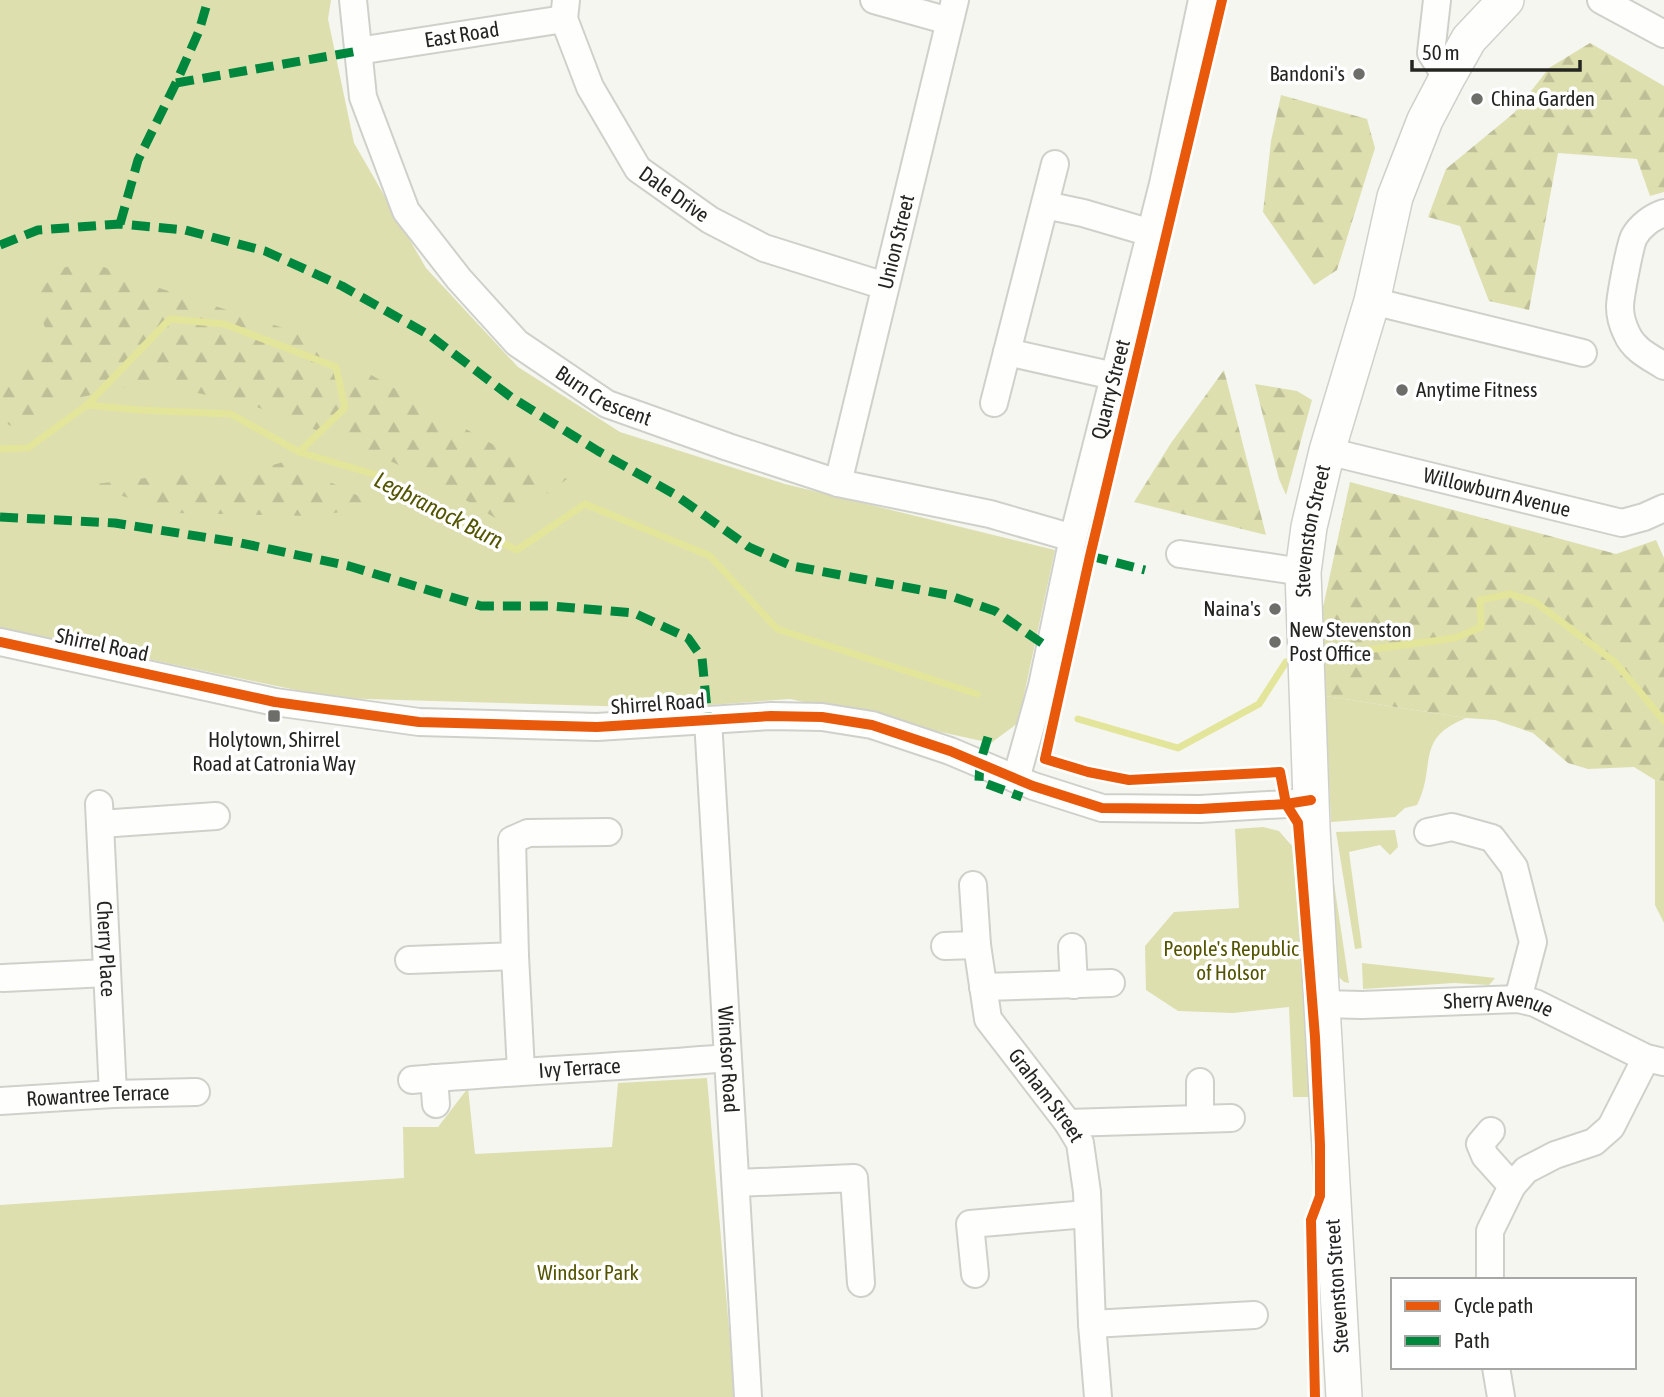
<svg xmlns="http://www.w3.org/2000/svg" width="1664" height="1397" font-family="'Asap Condensed',sans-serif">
	<defs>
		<pattern id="forest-firs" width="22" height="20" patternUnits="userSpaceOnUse" patternTransform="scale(1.75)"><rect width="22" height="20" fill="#dddfaf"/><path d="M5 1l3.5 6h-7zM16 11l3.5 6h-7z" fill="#bebf96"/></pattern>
	</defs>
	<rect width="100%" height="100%" fill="#f5f6f0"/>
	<g fill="#dddfaf">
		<polygon points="0,0 331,0 328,19 354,143 426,268 518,367 620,432 785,484 1055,550 1018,723 991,743 790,699 670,708 334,698 0,628"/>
		<path d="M1325,696L1466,718C1414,739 1437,765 1417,805L1405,808L1395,817L1331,822Z"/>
		<polygon points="1655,780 1664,781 1664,923 1655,905"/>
		<polygon points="1263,827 1279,831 1292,846 1306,1003 1309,1097 1293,1097 1289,1007 1233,1013 1178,1011 1146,990 1145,946 1174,912 1239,908 1235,829"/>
		<polygon points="1395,830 1398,847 1390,855 1380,845 1349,852 1362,948 1355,949 1336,832"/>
		<polygon points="1327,837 1349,983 1344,982 1336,974"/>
		<polygon points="1362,963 1495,978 1489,985 1454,983 1363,989"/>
		<polygon points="707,1078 735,1397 0,1397 0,1205 404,1178 403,1127 438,1127 468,1088 475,1154 612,1147 618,1083"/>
	</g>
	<g fill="url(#forest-firs)">
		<polygon points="1590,43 1664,86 1664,192 1650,196 1637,159 1558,153 1529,310 1489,301 1460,226 1428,217 1446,169 1514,113 1549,68"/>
		<polygon points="1281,95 1367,119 1375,148 1337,270 1314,285 1263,212 1271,141"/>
		<polygon points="88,261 156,287 296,332 513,456 567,479 505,524 436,482 357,446 254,406 150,382 54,403 13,427 0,420 0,382 18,375 51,342 33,298 59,269"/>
		<polygon points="1224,370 1266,535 1134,502 1171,443"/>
		<polygon points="1255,384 1297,391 1312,400 1286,495 1279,479"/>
		<polygon points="287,461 379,506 315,516 177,513 87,485 171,475 241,474"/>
		<polygon points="1350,482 1616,554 1656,540 1664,558 1664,781 1655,780 1634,767 1588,769 1568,763 1533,733 1495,720 1466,718 1325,696 1319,626"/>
	</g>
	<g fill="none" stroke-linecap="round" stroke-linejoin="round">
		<g stroke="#e3e59a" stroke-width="7">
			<polyline points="87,405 170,319 224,324 336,367 345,408 299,452 380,476 414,500 517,550 585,504 710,556 777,629 977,694"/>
			<polyline points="0,449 28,448 87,405 138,410 231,414 299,452"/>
			<polyline points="1316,657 1455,638 1481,627 1480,600 1510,594 1535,602 1615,662 1664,721"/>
			<polyline points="1078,719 1178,748 1259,704 1286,662 1298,660"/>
		</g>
		<g stroke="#d0d0cb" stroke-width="30">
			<g id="minor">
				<path id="s1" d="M353,0L363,97L406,211L459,279L517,343L607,404L728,447L838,483L990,514L1073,538"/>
				<path id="s2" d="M566,0L564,19L590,87L638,169L710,220L764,248L885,286"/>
				<polyline points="874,0 949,21"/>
				<polyline points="1437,0 1431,53 1447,78"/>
				<polyline points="1601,0 1664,34"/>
				<path id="s3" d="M358,51L564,19"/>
				<polyline points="1045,205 1083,213 1151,233"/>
				<path d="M1664,213C1652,217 1640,226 1634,237C1630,245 1620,297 1620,307C1620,316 1623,326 1627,334C1634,350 1650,357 1664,366"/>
				<polyline points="1372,301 1583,353"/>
				<polyline points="1007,352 1114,376"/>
				<polyline points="994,403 1055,164"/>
				<path id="s4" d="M1327,451L1622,523L1644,517L1664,508"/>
				<path id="s5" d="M838,483L955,0"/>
				<polyline points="1180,554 1303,572"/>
				<polyline points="0,642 275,702 419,722 597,727 771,716 822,717 872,725 950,751 1033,786 1102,808 1200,809 1286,804 1311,800"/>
				<path id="s6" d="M708,720L748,1397"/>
				<path id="s7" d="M1016,779L1042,686L1073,538L1163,184L1202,0"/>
				<path id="s8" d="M99,804L113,1094"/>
				<polyline points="100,824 216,816"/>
				<polyline points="1428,832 1452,827 1492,838 1514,867 1533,942 1518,999"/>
				<path id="s9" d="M973,885L977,945L988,1019L1068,1123L1080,1143L1087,1192L1092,1324L1098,1397"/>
				<polyline points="945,946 977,945"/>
				<polyline points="1072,947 1074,985"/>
				<polyline points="409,960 515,956"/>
				<polyline points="3,978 107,973"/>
				<polyline points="983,987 1111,983"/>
				<path id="s10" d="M1321,1004L1362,1005L1518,999L1535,1003L1646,1058L1664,1062"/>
				<polyline points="521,1071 515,956 512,840 528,833 608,832"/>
				<polyline points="434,1078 436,1104"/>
				<path id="s11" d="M412,1080C517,1071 622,1067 727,1058"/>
				<path id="s12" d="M0,1101L113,1094L196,1092"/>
				<polyline points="1200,1119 1200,1082"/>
				<polyline points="1068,1123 1231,1118"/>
				<polyline points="1491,1131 1480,1144 1485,1156 1512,1186"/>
				<polyline points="736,1183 854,1178 861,1283"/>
				<polyline points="975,1274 970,1224 1087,1214"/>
				<polyline points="1490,1280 1490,1231 1512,1186 1526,1170 1555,1155 1594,1142 1611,1127 1646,1058"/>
				<polyline points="1092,1324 1254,1315"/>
				<polyline points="1496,1367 1501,1397"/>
			</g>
		</g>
		<g stroke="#d0d0cb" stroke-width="38">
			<g id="major">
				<path id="s13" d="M1344,1397L1312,828L1303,572L1309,527L1327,451L1372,301L1395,197L1425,120L1447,78L1469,39L1506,0"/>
			</g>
		</g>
		<use href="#minor" stroke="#fefefd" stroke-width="26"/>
		<use href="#major" stroke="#fefefd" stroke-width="35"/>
		<g stroke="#00873e" stroke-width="9" stroke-dasharray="18 9" stroke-linecap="butt">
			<polyline points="176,83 358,51"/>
			<polyline points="120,224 138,160 176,83 199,31 208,0"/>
			<polyline points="0,245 38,230 120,224 185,230 265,251 342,286 429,335 511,397 598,451 674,494 749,547 792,566 948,595 995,611 1049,648"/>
			<polyline points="0,517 115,523 241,543 349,566 481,606 551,606 634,613 688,638 702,658 708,720"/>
			<polyline points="1090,556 1145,570"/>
			<polyline points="988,737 980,763 979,781 1022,797"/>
		</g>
		<g stroke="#fff" stroke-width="15">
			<g id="cycleway">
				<polyline points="1222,0 1090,556 1045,759 1088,772 1129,780 1280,772 1286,804 1298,823 1315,1037 1320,1145 1320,1196 1311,1220 1315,1397"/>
				<polyline points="0,642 275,702 419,722 597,727 771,716 822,717 872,725 950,751 1033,786 1102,808 1200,809 1286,804 1311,800"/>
			</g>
		</g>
		<use href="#cycleway" stroke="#e8590c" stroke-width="10"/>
	</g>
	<g fill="#6d6e69" stroke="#fff" stroke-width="2.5">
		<circle cx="1359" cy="74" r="7"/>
		<circle cx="1477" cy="99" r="7"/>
		<circle cx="1402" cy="390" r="7"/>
		<circle cx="1275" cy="609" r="7"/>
		<circle cx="1275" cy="642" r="7"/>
		<rect x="267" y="709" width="14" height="14" rx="3.5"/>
	</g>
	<g text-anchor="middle" stroke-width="7" stroke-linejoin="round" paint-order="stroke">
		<g font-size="21" fill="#242421" stroke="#fff">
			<text dy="7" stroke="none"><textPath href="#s3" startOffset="105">East Road</textPath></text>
			<text dy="7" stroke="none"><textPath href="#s2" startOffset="231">Dale Drive</textPath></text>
			<text dy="7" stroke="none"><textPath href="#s5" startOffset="248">Union Street</textPath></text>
			<text dy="7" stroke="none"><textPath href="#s7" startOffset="401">Quarry Street</textPath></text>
			<text dy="7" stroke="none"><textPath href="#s1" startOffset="494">Burn Crescent</textPath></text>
			<text dy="7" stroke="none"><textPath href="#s4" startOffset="175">Willowburn Avenue</textPath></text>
			<text dy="7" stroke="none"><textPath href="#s13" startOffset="868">Stevenston Street</textPath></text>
			<text transform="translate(102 645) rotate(12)" y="7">Shirrel Road</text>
			<text transform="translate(658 704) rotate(-4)" y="7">Shirrel Road</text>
			<text dy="7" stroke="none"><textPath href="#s8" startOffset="145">Cherry Place</textPath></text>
			<text dy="7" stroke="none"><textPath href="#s10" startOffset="178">Sherry Avenue</textPath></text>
			<text dy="7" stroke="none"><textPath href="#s6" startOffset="340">Windsor Road</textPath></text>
			<text dy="7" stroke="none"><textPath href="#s11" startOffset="168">Ivy Terrace</textPath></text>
			<text dy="7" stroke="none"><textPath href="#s12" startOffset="98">Rowantree Terrace</textPath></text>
			<text dy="7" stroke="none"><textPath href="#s9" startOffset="231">Graham Street</textPath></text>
			<text transform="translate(1337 1286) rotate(-94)" y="7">Stevenston Street</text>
		</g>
		<g font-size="21" fill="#242421" stroke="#fff" text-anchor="start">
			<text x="1345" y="81" text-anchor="end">Bandoni's</text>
			<text x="1491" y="106">China Garden</text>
			<text x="1416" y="397">Anytime Fitness</text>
			<text x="1261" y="616" text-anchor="end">Naina's</text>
			<text x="1289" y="637">New Stevenston<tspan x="1289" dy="24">Post Office</tspan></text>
			<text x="274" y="747" text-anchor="middle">Holytown, Shirrel<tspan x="274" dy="24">Road at Catronia Way</tspan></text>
		</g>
		<g font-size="21" fill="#545400" stroke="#fff">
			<text x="1231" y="956">People's Republic<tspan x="1231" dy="24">of Holsor</tspan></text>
			<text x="588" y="1280">Windsor Park</text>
		</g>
		<g font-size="23" font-style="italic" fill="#545500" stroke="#fff">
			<text transform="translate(439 510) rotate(27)" y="8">Legbranock Burn</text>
		</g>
	</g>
	<rect x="1391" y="1278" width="245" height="91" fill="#ffffff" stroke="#a7a7a6" stroke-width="2"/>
	<rect x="1405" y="1301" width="35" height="10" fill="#e8590c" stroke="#a7a7a6" stroke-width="2"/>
	<text x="1454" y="1313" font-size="21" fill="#242421">Cycle path</text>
	<rect x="1405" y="1336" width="35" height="10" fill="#00873e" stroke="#a7a7a6" stroke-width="2"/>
	<text x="1454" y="1348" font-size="21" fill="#242421">Path</text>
	<path d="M1412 60v10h168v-10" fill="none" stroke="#242421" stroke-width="3.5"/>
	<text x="1422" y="60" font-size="21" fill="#242421" stroke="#ffffff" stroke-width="5" paint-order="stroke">50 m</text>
</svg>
